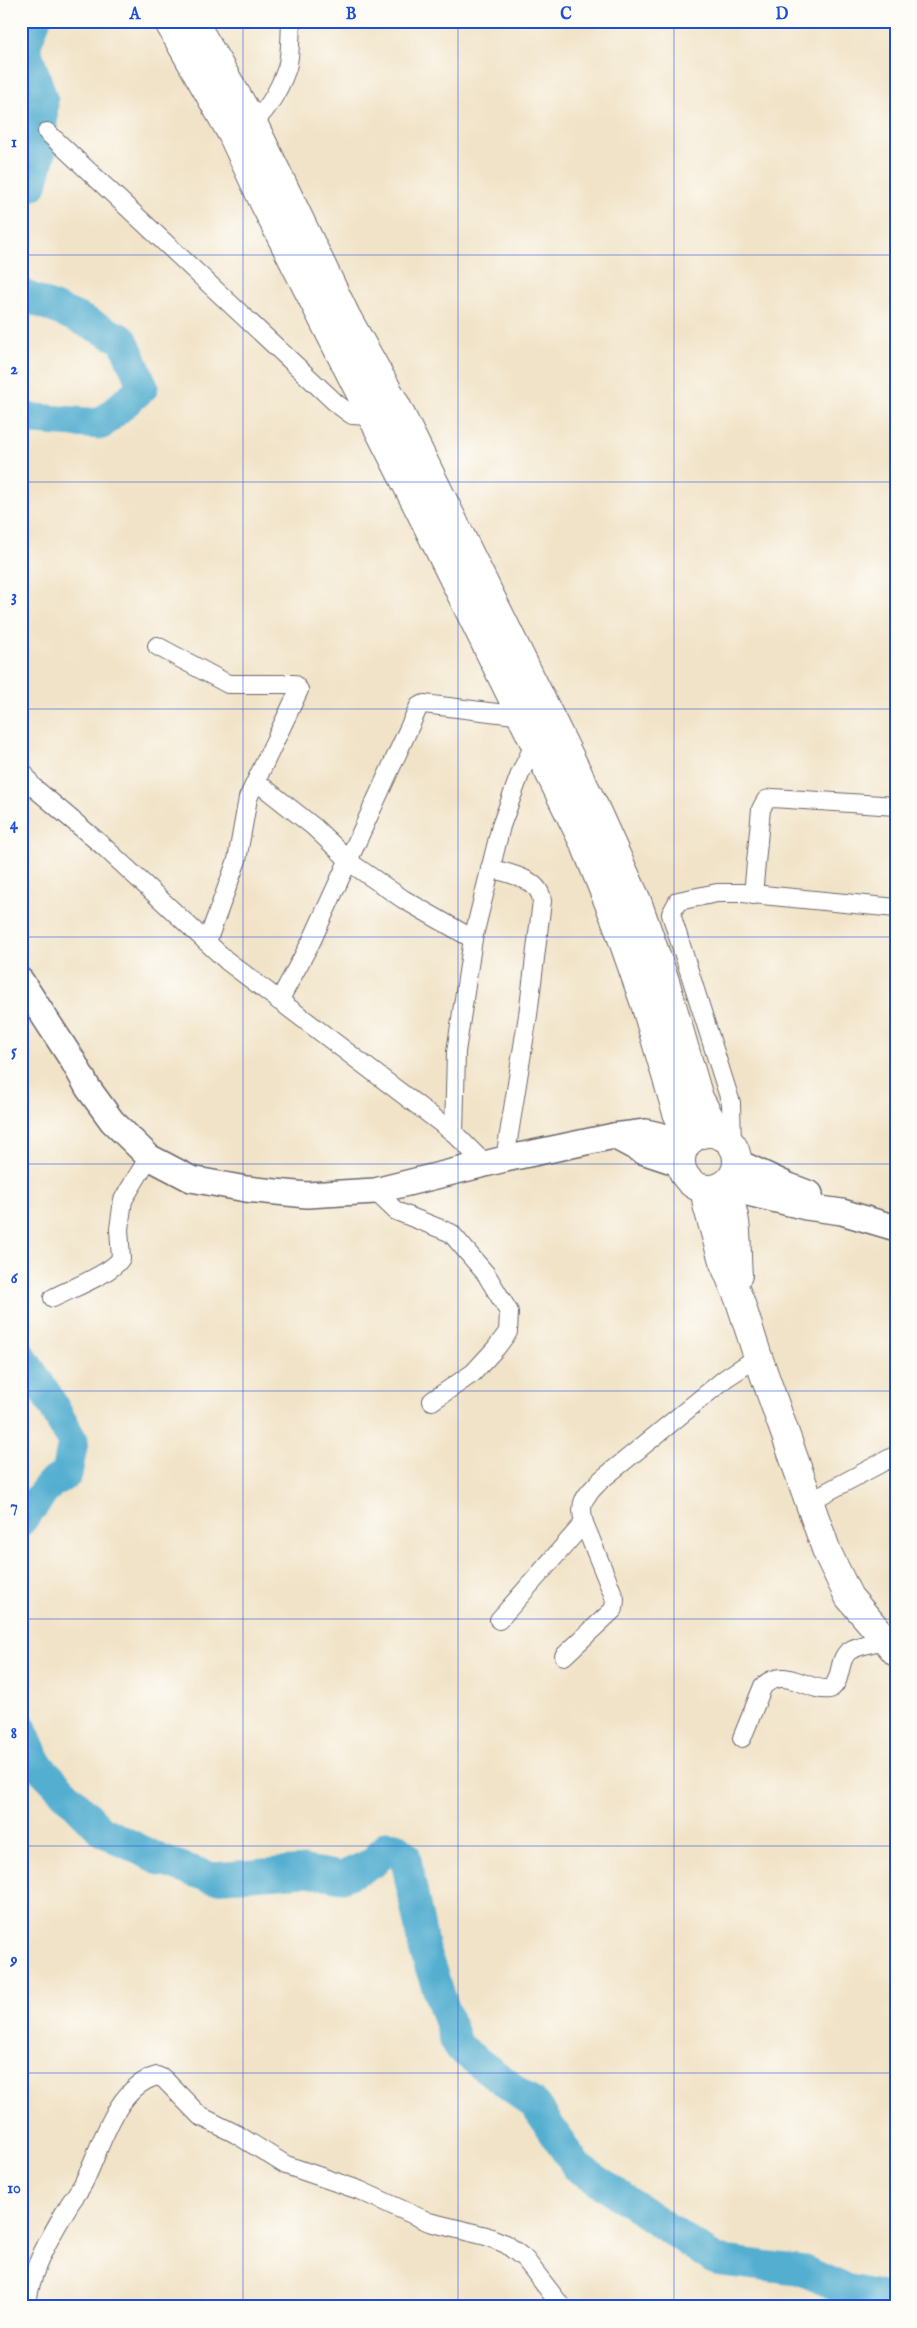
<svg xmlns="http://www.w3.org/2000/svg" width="917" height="2328" font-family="'IM FELL English',serif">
	<rect width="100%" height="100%" fill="#fdfcf7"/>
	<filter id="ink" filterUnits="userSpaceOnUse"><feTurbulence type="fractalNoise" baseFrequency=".02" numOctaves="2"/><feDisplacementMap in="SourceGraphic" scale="10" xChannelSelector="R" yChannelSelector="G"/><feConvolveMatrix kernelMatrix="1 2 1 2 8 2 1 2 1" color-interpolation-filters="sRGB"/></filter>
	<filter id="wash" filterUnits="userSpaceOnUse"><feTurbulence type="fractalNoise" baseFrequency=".0096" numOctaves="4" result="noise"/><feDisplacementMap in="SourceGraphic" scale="20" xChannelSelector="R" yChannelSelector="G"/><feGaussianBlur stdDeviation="1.12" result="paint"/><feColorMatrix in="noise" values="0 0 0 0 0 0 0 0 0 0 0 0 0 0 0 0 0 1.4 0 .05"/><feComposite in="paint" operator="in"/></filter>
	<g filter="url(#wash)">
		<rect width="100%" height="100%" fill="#f1e3c7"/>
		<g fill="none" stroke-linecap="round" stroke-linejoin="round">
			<g stroke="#52aed0" stroke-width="31">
				<polyline points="21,188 32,185 41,151 43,101 25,47 35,21"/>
				<polyline points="21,294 78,318 123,340 143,387 101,424 21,418"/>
				<polyline points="21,1356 47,1395 73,1442 67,1474 50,1484 21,1521"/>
				<polyline points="21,1727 37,1764 102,1831 163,1861 212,1878 306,1871 342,1877 373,1863 387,1846 395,1847 405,1855 424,1949 457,2046 535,2105 577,2167 715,2260 804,2271 845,2289 896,2300"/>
			</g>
		</g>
	</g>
	<g filter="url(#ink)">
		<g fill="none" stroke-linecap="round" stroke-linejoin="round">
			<g stroke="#6a666c" stroke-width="20">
				<g id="minor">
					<path d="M246,127C265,117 280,88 287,68C291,54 290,36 291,21"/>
					<polyline points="47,132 337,404 352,415 370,416"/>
					<polyline points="157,646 228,684 294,684 299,690 248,798 237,860 207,942"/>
					<polyline points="21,769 32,786 103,846 227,961 454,1133 486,1165"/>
					<polyline points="257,782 314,827 355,866 403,899 473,939"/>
					<path d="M490,868C509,874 540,878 542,901L528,1015L505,1159"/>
					<polyline points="753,895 761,809 766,800 773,798 896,806"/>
					<polyline points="279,1001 311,942 419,706 424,704 522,716 527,714"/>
					<polyline points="454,1133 456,1052 473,939 501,826 520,774 535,743"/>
					<polyline points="732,1145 731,1103 671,914 678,901 717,893 742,893 896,908"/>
					<polyline points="375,1191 396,1211 451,1233 486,1274 509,1312 508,1332 496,1348 473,1373 432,1401"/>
					<path d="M53,1298C70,1289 113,1273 121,1258L119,1229L123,1200L149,1157"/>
					<polyline points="810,1501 896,1455"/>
					<polyline points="499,1620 584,1523"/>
					<path d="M564,1656L614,1609L615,1599L584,1523C578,1500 586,1496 601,1480L726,1378L758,1357"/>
					<path d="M742,1738L763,1686C785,1665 807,1692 830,1689C843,1681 837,1660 849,1651C858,1645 874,1643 884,1640"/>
					<path d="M27,2307C29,2271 51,2235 69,2205C74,2197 80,2190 84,2182C101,2148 115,2087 157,2076L164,2079L200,2116L236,2134L286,2165L359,2190L429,2222L486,2236L506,2244L525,2259L562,2307"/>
				</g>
			</g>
			<g stroke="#6a666c" stroke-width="28">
				<g id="secondary">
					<polyline points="21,981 73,1061 88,1088 112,1121 149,1157 191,1179 246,1189 307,1195 375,1191 505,1159 614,1136 646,1132 688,1142"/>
					<polyline points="614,1136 642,1151 681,1164"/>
					<polyline points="737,1162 789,1186 810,1194"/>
					<polyline points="728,1182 744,1192 806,1207 842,1212 896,1228"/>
				</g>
			</g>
			<g stroke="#6a666c" stroke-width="30">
				<g id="primary">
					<polyline points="168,21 232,134 265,205 420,511 586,847 616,921 645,1004 677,1113 683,1126 693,1138"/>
					<polyline points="193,21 253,123 346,316 396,405 594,806 637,901 665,981 699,1098 719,1135"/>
					<circle cx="709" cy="1161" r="28"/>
					<path d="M721,1187C741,1213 735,1244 738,1275"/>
					<polyline points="705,1190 707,1205 723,1261 740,1301 758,1357 827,1552 849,1597 896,1652"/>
				</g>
			</g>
			<use href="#minor" stroke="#fff" stroke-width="18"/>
			<use href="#secondary" stroke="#fff" stroke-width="25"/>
			<use href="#primary" stroke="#fff" stroke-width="28"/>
		</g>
	</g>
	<path fill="none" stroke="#1d4ed8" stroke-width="1" stroke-opacity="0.55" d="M243,21V2307M458,21V2307M674,21V2307M21,255H896M21,482H896M21,709H896M21,937H896M21,1164H896M21,1391H896M21,1619H896M21,1846H896M21,2073H896"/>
	<rect width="917" height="2328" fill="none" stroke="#fdfcf7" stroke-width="55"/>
	<rect x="28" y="28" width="862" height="2272" fill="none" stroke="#1d4ed8" stroke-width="2"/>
	<g font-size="16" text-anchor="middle" font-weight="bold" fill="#1d4ed8">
		<text x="135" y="19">A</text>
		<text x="351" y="19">B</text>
		<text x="566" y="19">C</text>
		<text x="782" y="19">D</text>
		<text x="14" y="147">1</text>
		<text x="14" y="374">2</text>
		<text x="14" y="601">3</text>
		<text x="14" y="829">4</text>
		<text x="14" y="1056">5</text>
		<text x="14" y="1283">6</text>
		<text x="14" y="1511">7</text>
		<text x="14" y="1738">8</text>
		<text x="14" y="1965">9</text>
		<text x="14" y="2193">10</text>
	</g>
</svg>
